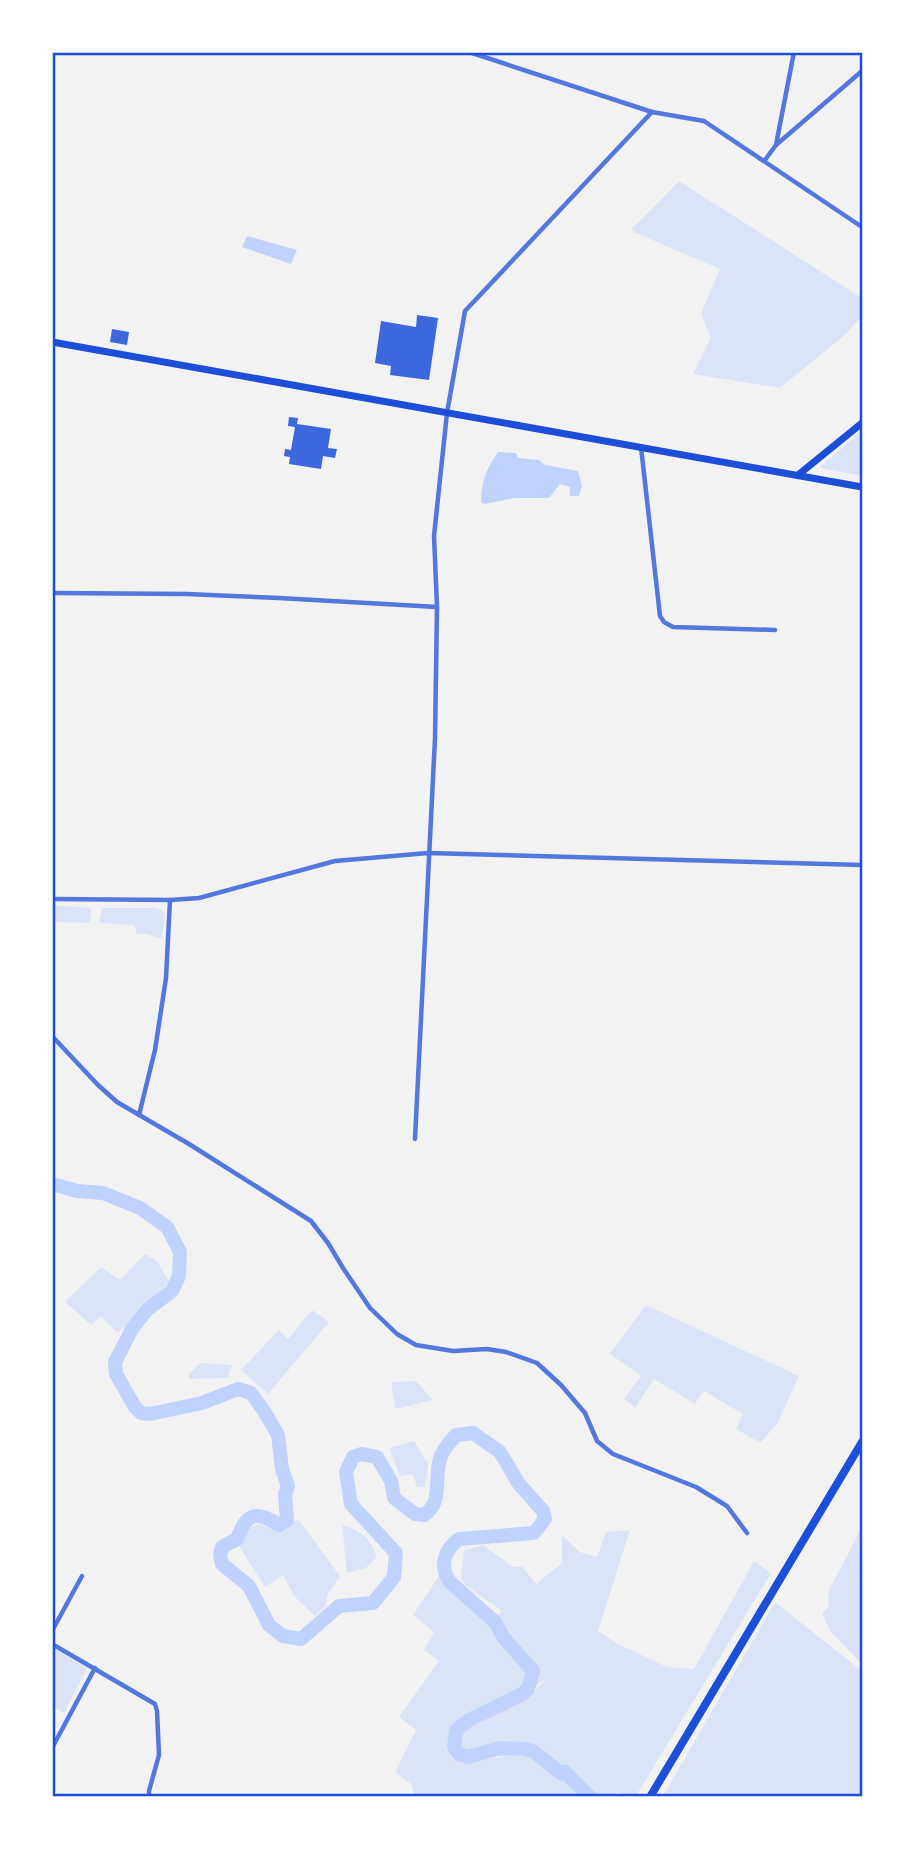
<svg xmlns="http://www.w3.org/2000/svg" width="915" height="1849" font-family="Barlow,sans-serif">
	<rect width="100%" height="100%" fill="#f2f2f2"/>
	<g fill="#dbe4f7">
		<polygon points="679,181 862,298 862,316 846,334 780,388 693,374 711,338 701,313 720,269 636,233 632,229"/>
		<polygon points="862,431 862,476 821,468 821,466"/>
		<polygon points="52,905 89,908 91,910 90,923 53,922"/>
		<polygon points="102,908 157,908 165,913 162,939 147,934 137,934 134,925 99,923"/>
		<path d="M145,1254L157,1261L169,1282C154,1301 137,1318 117,1333L101,1316L91,1325L65,1302L101,1267L120,1280Z"/>
		<polygon points="646,1305 799,1376 777,1424 760,1443 736,1429 743,1414 704,1391 695,1404 654,1379 635,1408 624,1399 641,1376 610,1354"/>
		<polygon points="312,1310 329,1322 268,1394 241,1370 279,1330 288,1339"/>
		<polygon points="200,1363 232,1365 228,1378 189,1379 189,1374"/>
		<polygon points="416,1381 433,1400 395,1409 391,1382"/>
		<polygon points="414,1441 428,1464 425,1487 417,1487 413,1474 400,1476 389,1448"/>
		<polygon points="298,1519 340,1576 328,1594 325,1607 315,1616 295,1597 283,1575 265,1587 237,1543 244,1531 258,1524 281,1531"/>
		<path d="M342,1525C362,1531 370,1538 377,1557L366,1568L347,1573Z"/>
		<polygon points="862,1527 862,1664 830,1631 822,1613 829,1606 828,1592"/>
		<polygon points="630,1530 598,1631 616,1643 667,1667 694,1669 754,1561 771,1573 636,1796 624,1796 616,1792 613,1796 596,1796 579,1780 573,1786 584,1796 415,1796 411,1784 395,1772 416,1730 399,1717 439,1661 424,1650 434,1632 413,1615 439,1576 491,1623 500,1638 528,1672 523,1687 454,1726 449,1747 468,1761 504,1757 469,1752 460,1746 460,1733 533,1693 547,1678 536,1685 536,1672 506,1634 497,1617 502,1611 465,1585 461,1577 464,1551 483,1545 513,1567 522,1566 536,1584 562,1563 562,1535 580,1552 597,1557 606,1532"/>
		<polygon points="775,1602 862,1671 862,1796 663,1796"/>
		<polygon points="53,1648 87,1668 64,1713 53,1707"/>
	</g>
	<g fill="#bfd3fe">
		<polygon points="247,236 297,250 291,264 242,247"/>
		<path d="M498,452L516,453L518,458L539,460L545,465L578,471L582,486L579,496H570V487L560,484L549,498H515L484,504L481,502C482,479 486,470 498,452Z"/>
	</g>
	<g fill="none" stroke-linecap="round" stroke-linejoin="round">
		<path stroke="#bfd3fe" stroke-width="14" d="M52,1184L77,1191L103,1193L140,1208L167,1227L180,1252L179,1276L172,1291L147,1310L132,1329L115,1362L116,1374L135,1407L141,1413L150,1414L202,1403L238,1389L251,1393L264,1411L278,1435L282,1469L288,1486L285,1494L287,1520L279,1525C255,1510 247,1513 237,1539L222,1547L220,1555L222,1564L249,1586L269,1625L283,1636L301,1639L339,1606L373,1603L394,1577L396,1553L351,1504L346,1472L353,1457L361,1454L377,1457L391,1481L394,1498L415,1514L424,1515C442,1503 435,1482 439,1463C441,1452 448,1444 456,1435L473,1433L500,1452L519,1484L543,1511L545,1519L534,1533L459,1539C444,1550 439,1566 450,1582L495,1622L503,1637L533,1671L528,1689L522,1694L469,1720L456,1730L454,1747L459,1754L468,1757L500,1748L527,1749L534,1752L562,1774L565,1772L590,1797"/>
	</g>
	<g fill="#3d67dc">
		<polygon points="417,315 438,318 429,380 390,375 391,366 375,363 381,321 416,327"/>
		<polygon points="112,329 129,332 127,345 110,342"/>
		<polygon points="289,417 298,418 297,424 331,429 328,448 337,449 335,458 323,456 321,469 289,464 290,457 284,456 285,449 291,450 295,427 288,426"/>
	</g>
	<g fill="none" stroke-linecap="round" stroke-linejoin="round">
		<g stroke="#5277de" stroke-width="4.5">
			<polyline points="469,52 652,112 704,121 862,227"/>
			<polyline points="776,145 794,52"/>
			<polyline points="765,160 776,145 862,71"/>
			<polyline points="641,447 660,616 664,622 673,627 775,630"/>
			<polyline points="52,593 187,594 279,598 437,607"/>
			<polyline points="52,899 170,900 199,898 335,861 428,853 862,865"/>
			<polyline points="52,1036 98,1085 117,1102 189,1144 311,1221 328,1243 343,1268 370,1308 397,1334 416,1345 453,1351 487,1349 506,1352 537,1363 561,1385 585,1413 597,1441 613,1454 696,1487 727,1506 747,1533"/>
			<polyline points="139,1115 155,1050 166,978 170,900"/>
			<polyline points="415,1139 435,738 437,607 434,536 447,413 465,311 652,112"/>
			<polyline points="52,1631 82,1576"/>
			<polyline points="52,1644 155,1704 157,1711 159,1755 149,1791 149,1797"/>
			<polyline points="52,1748 95,1668"/>
		</g>
		<g stroke="#1d4ed8" stroke-width="7">
			<polyline points="52,342 862,487"/>
			<polyline points="798,475 862,423"/>
		</g>
		<polyline stroke="#1d4ed8" stroke-width="8" points="650,1797 862,1442"/>
	</g>
	<rect width="915" height="1849" fill="none" stroke="#ffffff" stroke-width="108"/>
	<rect x="54" y="54" width="807" height="1741" fill="none" stroke="#1d4ed8" stroke-width="2.5"/>
</svg>
